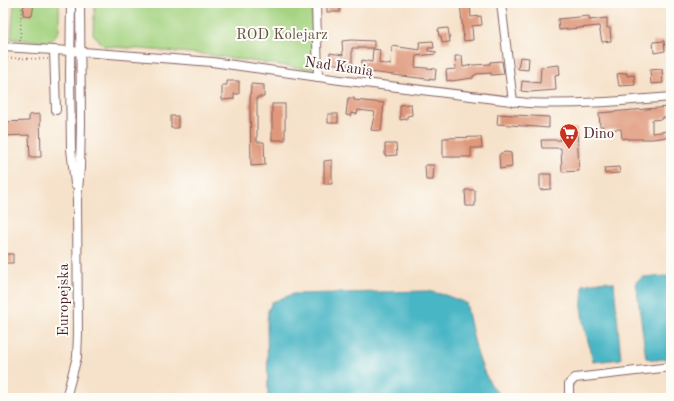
<svg xmlns="http://www.w3.org/2000/svg" width="674" height="401" font-family="'Old Standard TT',serif">
	<rect width="100%" height="100%" fill="#fdfcf7"/>
	<filter id="ink" filterUnits="userSpaceOnUse"><feTurbulence type="fractalNoise" baseFrequency=".025" numOctaves="2"/><feDisplacementMap in="SourceGraphic" scale="8" xChannelSelector="R" yChannelSelector="G"/><feConvolveMatrix kernelMatrix="1 2 1 2 8 2 1 2 1" color-interpolation-filters="sRGB"/></filter>
	<filter id="wash" filterUnits="userSpaceOnUse"><feTurbulence type="fractalNoise" baseFrequency=".012" numOctaves="4" result="noise"/><feDisplacementMap in="SourceGraphic" scale="16" xChannelSelector="R" yChannelSelector="G"/><feGaussianBlur stdDeviation="0.9" result="paint"/><feColorMatrix in="noise" values="0 0 0 0 0 0 0 0 0 0 0 0 0 0 0 0 0 1.4 0 .05"/><feComposite in="paint" operator="in"/></filter>
	<g filter="url(#wash)">
		<rect width="100%" height="100%" fill="#f6e2ca"/>
		<g fill="#a5d381" stroke="#787956">
			<polygon points="14,3 59,3 59,31 50,42 11,39"/>
			<polygon points="95,3 312,3 314,70 202,54 104,46 93,34"/>
		</g>
		<g fill="#49b6c5" stroke="#4a6a78">
			<polygon points="671,276 671,358 656,360 646,358 636,282 643,277"/>
			<path d="M605,281L614,283L621,359L593,362C591,346 583,330 582,313C581,304 583,294 583,285Z"/>
			<path d="M427,291L445,295L466,303C473,332 478,380 504,398H268L267,322L268,311L272,302L293,294Z"/>
		</g>
		<g id="blocks">
			<g fill="#df987a">
				<polygon points="24,3 34,3 32,16 23,15"/>
				<rect x="327" y="3" width="13" height="9"/>
				<polygon points="460,3 470,3 471,17 481,16 482,25 472,26 473,40 464,41"/>
				<polygon points="589,16 589,20 607,18 607,28 610,28 611,41 602,42 599,26 559,30 558,19"/>
				<polygon points="448,28 450,42 442,43 441,36 439,36 438,29"/>
				<polygon points="351,40 374,41 374,48 352,48 352,66 328,63 330,53 343,55 342,41"/>
				<polygon points="433,41 434,48 428,48 428,51 436,52 436,54 416,56 415,67 436,69 435,80 361,71 362,60 372,62 373,49 380,50 379,63 391,65 392,46 420,50 419,42"/>
				<polygon points="664,41 665,51 654,53 653,42"/>
				<polygon points="455,56 462,56 463,67 472,65 490,64 490,62 502,61 504,74 491,75 491,73 476,74 476,75 473,76 473,78 451,81 451,80 447,81 446,70 456,69"/>
				<polygon points="520,57 529,58 528,70 518,69"/>
				<polygon points="559,65 560,74 555,75 556,90 530,92 521,91 522,81 540,83 541,67"/>
				<polygon points="662,69 663,83 651,84 650,70"/>
				<polygon points="627,73 627,76 634,75 635,85 619,86 617,74"/>
				<polygon points="227,81 239,81 239,94 234,94 234,99 222,100 222,85 227,85"/>
				<polygon points="251,84 264,85 264,97 257,97 257,142 264,142 265,165 251,166 250,104"/>
				<polygon points="348,98 354,98 354,100 384,103 381,131 371,130 375,112 358,110 357,114 351,113 351,116 346,115"/>
				<rect x="272" y="104" width="13" height="36"/>
				<polygon points="411,104 412,115 407,116 407,119 400,120 400,105"/>
				<polygon points="669,107 669,117 663,117 663,119 652,120 652,133 668,131 669,137 652,139 627,139 627,138 622,139 621,129 603,130 603,126 600,126 599,113"/>
				<polygon points="40,114 41,157 30,157 29,135 3,136 3,122 29,121 29,115"/>
				<rect x="328" y="114" width="10" height="9"/>
				<polygon points="498,114 549,117 549,128 497,124"/>
				<rect x="171" y="116" width="7" height="12"/>
				<polygon points="577,128 579,171 562,172 561,148 542,148 541,140 561,140 560,129"/>
				<polygon points="481,137 482,148 471,148 471,157 443,157 443,138"/>
				<polygon points="385,144 396,144 397,155 385,156"/>
				<polygon points="506,152 511,153 512,167 500,169 499,155 501,153"/>
				<polygon points="332,160 332,184 324,184 324,161"/>
				<polygon points="425,165 434,165 433,180 426,180"/>
				<polygon points="619,167 620,173 605,174 604,168"/>
				<polygon points="540,174 551,174 551,189 540,190"/>
				<polygon points="465,190 475,190 475,206 466,206"/>
				<rect x="4" y="254" width="9" height="9"/>
			</g>
		</g>
	</g>
	<g filter="url(#ink)">
		<use href="#blocks" fill-opacity="0" stroke="#866363" stroke-width="1"/>
		<g fill="none" stroke-linecap="round" stroke-linejoin="round">
			<g stroke="#866363" stroke-width="10">
				<g id="minor">
					<polyline points="71,3 70,74 71,149 75,184"/>
					<polyline points="316,3 318,77"/>
					<polyline points="501,3 513,102"/>
					<path d="M3,47L70,51L212,62L340,80L528,103C576,105 624,101 671,97"/>
					<polyline points="54,50 56,110"/>
					<polyline points="66,398 77,357 78,334 77,200 80,168 81,123 80,3"/>
					<polyline points="569,398 569,384 575,378 671,367"/>
				</g>
			</g>
			<g stroke="#866363" stroke-width="1.5" stroke-dasharray="1 3" stroke-linecap="butt">
				<path d="M291,3C297,4 305,3 308,9"/>
				<polyline points="20,41 22,3"/>
				<polyline points="3,58 48,59"/>
			</g>
			<use href="#minor" stroke="#fff" stroke-width="8"/>
		</g>
	</g>
	<defs>
		<g id="supermarket-pin" transform="scale(1)"><path d="M0 17L-7.5 6A9.5 9.5 0 1 1 7.5 6Z" fill="#c8321e" stroke="#fdfcf7"/><path d="M-6-5.5h2.5l.6 2H6L4.5 2H-2.5L-4.4-4H-6ZM-1.5 3.2a1.3 1.3 0 1 0 .1 0ZM3 3.2a1.3 1.3 0 1 0 .1 0Z" fill="#fff"/></g>
	</defs>
	<g fill-rule="evenodd">
		<use href="#supermarket-pin" x="569" y="133"/>
	</g>
	<g text-anchor="middle" stroke-width="4" stroke-linejoin="round" paint-order="stroke">
		<g font-size="15" fill="#655545" stroke="#fdfcf7">
			<text x="282" y="39">ROD Kolejarz</text>
		</g>
		<g font-size="15" fill="#4a1f2b" stroke="#fdfcf7">
			<text transform="translate(339 66) rotate(8)" y="5">Nad Kanią</text>
			<text transform="translate(63 300) rotate(-90)" y="5">Europejska</text>
		</g>
		<g font-size="15" fill="#4a1f2b" stroke="#fdfcf7" text-anchor="start">
			<text x="583" y="138">Dino</text>
		</g>
	</g>
	<rect width="674" height="401" fill="none" stroke="#fdfcf7" stroke-width="16"/>
</svg>
